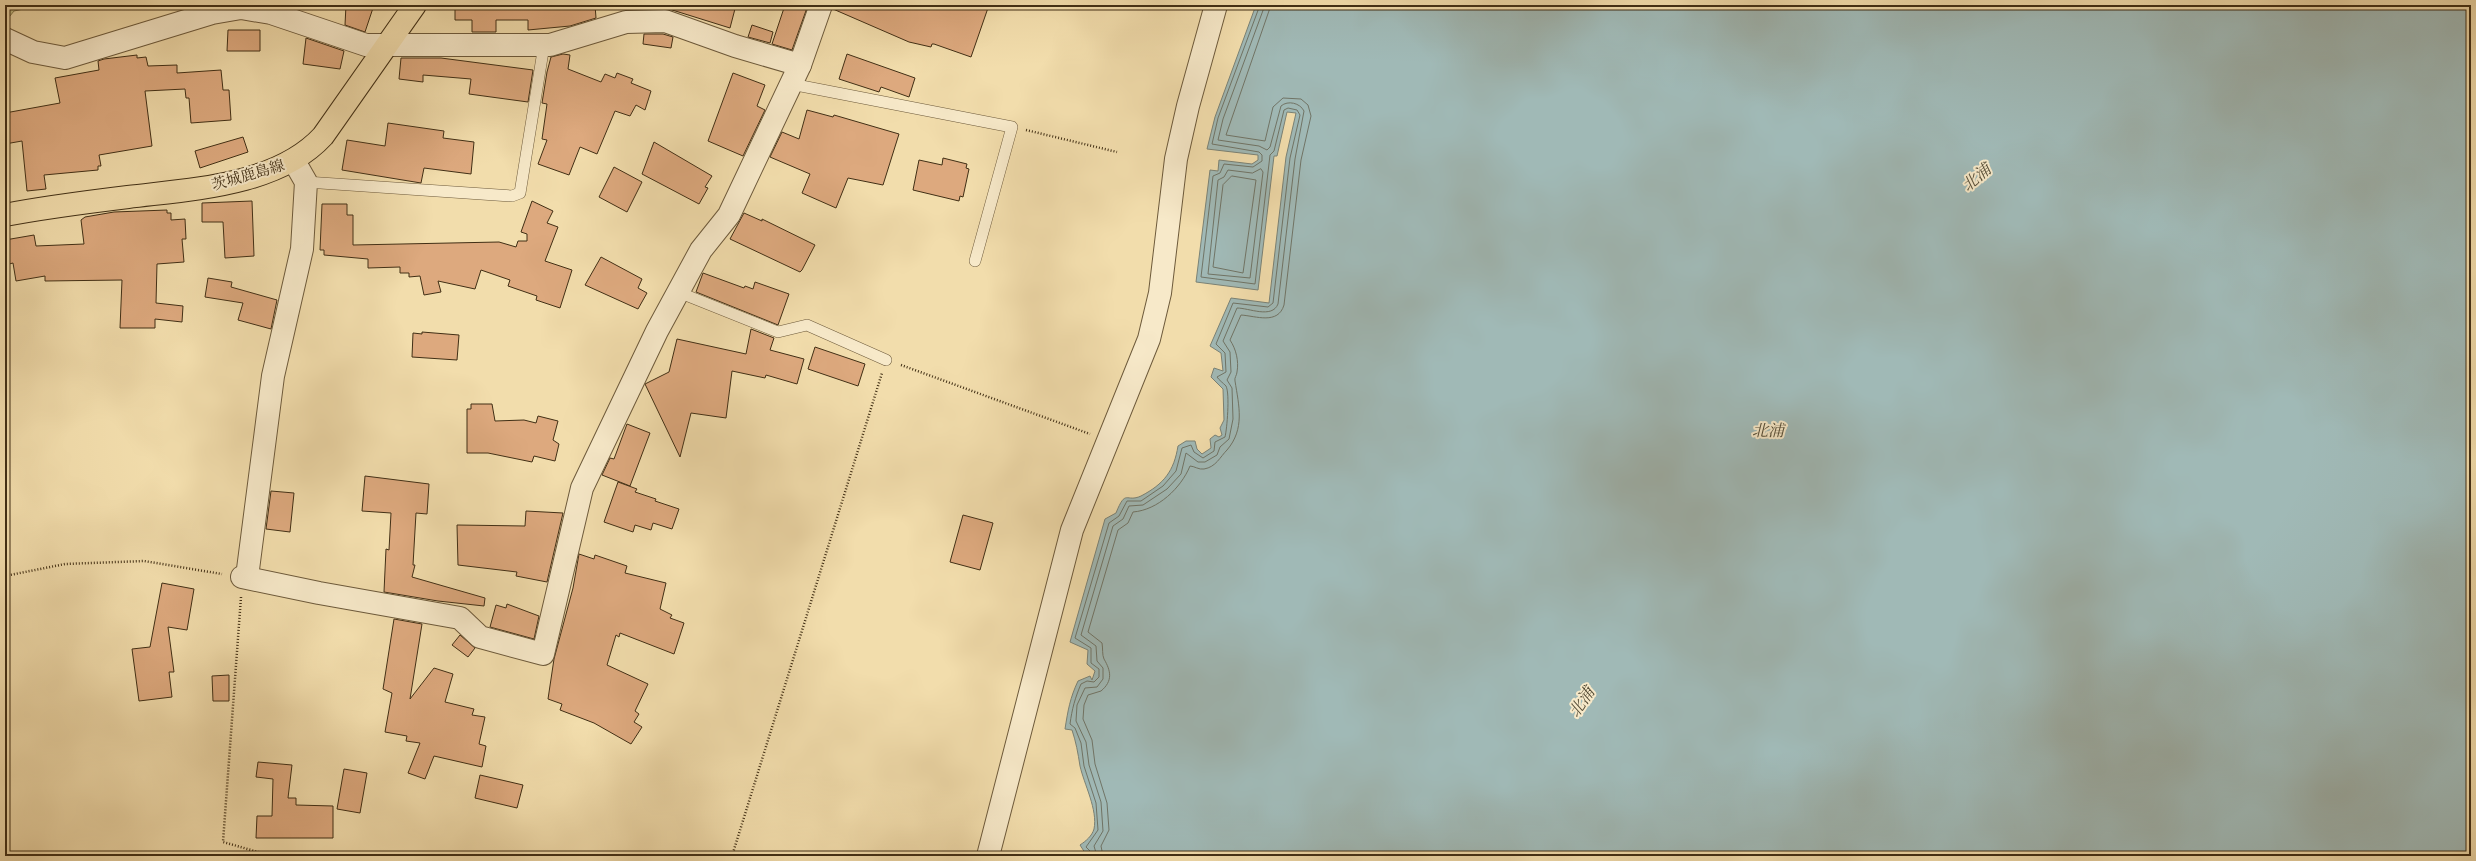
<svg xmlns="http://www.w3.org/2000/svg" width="2476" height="861" font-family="'Libre Bodoni','Noto Serif JP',serif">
	<rect width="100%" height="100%" fill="#f2ddac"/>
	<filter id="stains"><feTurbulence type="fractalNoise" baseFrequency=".005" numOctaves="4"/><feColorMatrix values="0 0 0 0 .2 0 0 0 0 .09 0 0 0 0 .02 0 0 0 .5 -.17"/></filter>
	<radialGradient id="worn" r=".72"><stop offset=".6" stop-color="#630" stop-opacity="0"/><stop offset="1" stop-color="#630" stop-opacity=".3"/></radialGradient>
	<polygon fill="#c3be84" stroke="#82764c" points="5,5 42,5 14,11 5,22"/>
	<path fill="#a0b9b6" stroke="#7a8276" d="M1256,5H2471V856H1087L1080,845C1086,841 1092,836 1094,829C1098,810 1084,784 1080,766C1078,753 1076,742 1072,730L1065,729C1068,710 1070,698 1078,681L1090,676L1092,680L1095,671L1087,664L1088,650L1070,642L1105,519L1116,513C1126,488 1126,503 1141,496C1164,484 1174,471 1178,446L1186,441H1195L1197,449L1202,454L1211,448L1210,439L1215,435L1219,437L1222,435L1220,428L1224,420L1223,389L1211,377L1214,368L1223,371L1221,353L1210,346L1231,298L1269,303L1286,157L1296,113L1287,112L1277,156H1274L1258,290L1196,282L1210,170L1218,171L1219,160L1252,164L1258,160V155L1207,149L1215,117Z"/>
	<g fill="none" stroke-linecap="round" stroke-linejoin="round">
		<g stroke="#707466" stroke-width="1">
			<polygon points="1261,169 1263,172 1250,278 1208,274 1218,180 1224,177 1228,170 1252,173"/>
			<polygon points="1232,176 1256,180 1243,273 1213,267 1223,185"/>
			<path d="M1092,856L1091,852L1086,847L1098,830L1096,803L1084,766L1081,743L1075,728L1070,724C1072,709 1075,698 1081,684L1087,681L1094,682L1099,677V669L1091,663V648L1075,638L1109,523L1119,516L1127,501H1141L1163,486L1176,471L1182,448L1191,445L1194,452L1203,458L1214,451L1215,442L1225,437C1227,429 1230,394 1226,386C1223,383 1219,380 1217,377L1226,372L1225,353L1216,344L1233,303L1268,307L1273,303L1290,158L1300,115L1297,110L1288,108L1284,110L1274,151L1270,155L1255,284L1201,277L1213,176L1220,173L1224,164L1253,167L1262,161V155L1259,152L1212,144L1218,118L1260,5"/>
			<path d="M1097,856L1094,846L1103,831L1101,802L1089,765L1086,742L1076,721L1077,705L1085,688L1097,687L1103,679V668L1097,661L1096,646L1081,635L1113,526L1123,519L1129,506L1143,505L1167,489L1181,474L1186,453L1198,462H1205L1217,455L1220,447L1229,439L1233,419L1232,388L1227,380L1231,372L1230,352L1223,341L1237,308C1249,308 1272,319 1278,304L1295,159L1304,111C1300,103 1288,100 1281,106L1270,147L1267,150L1259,146L1218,140L1223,119L1265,5"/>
			<path d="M1103,856L1101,846L1109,830L1107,803L1095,764L1092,740L1083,719L1084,705L1088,695L1101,691C1113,681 1111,671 1104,659C1102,655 1103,648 1102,643L1088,632L1118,530L1128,523L1133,512C1158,510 1181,488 1190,466C1194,466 1199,470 1204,469C1216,467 1220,457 1227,450C1245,429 1239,406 1235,381C1234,378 1237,375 1237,372C1239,361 1236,349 1230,340L1241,315C1256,316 1278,325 1284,305L1301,160L1311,116L1308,105L1301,99L1283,98L1273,107L1265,141L1226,135L1271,5"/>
		</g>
	</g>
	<g fill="#dda97e" stroke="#412f15">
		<polygon points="346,5 374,5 365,32 345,25"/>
		<polygon points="455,5 595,5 596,18 570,26 528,30 528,20 496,20 496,32 472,32 472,20 455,20"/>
		<polygon points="649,5 736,5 730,28 669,9 648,9"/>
		<polygon points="785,5 808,5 792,50 772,44"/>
		<polygon points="833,5 989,5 971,57 934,44 932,44 931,47 909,42 833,9"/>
		<polygon points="752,25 773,32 770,43 748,37"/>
		<polygon points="228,30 260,30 260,51 227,51"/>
		<polygon points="644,34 663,34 673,37 671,48 643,44"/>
		<polygon points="306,38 344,51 340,69 303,64"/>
		<polygon points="563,54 570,55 568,69 601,82 605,74 615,78 617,73 633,79 631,83 651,91 645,110 636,105 630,116 615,111 597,154 580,147 569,175 538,164 547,140 542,139 547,104 542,103 547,72 551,57"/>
		<polygon points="847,54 915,78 909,97 881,87 879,92 839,79"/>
		<polygon points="137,55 137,58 146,57 148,66 177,65 177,73 221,70 223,90 229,90 231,120 191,123 189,98 186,98 185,89 145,91 152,146 99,155 101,166 98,166 98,170 44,175 46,189 27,191 22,141 5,144 5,113 60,103 55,78 99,70 98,61 104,59"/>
		<polygon points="401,58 441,58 533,70 528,102 469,94 471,79 423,75 423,82 399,79"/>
		<polygon points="733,73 765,85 757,106 765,110 743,156 708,141"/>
		<polygon points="807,110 833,117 834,115 899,134 883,185 848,178 836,208 802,193 810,174 770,157 782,132 799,139"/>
		<polygon points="388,123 444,131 443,138 474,142 471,174 424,168 421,183 342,170 347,140 385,146"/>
		<polygon points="243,137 248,152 200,168 195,151"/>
		<polygon points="654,142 712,176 705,187 708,188 699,204 642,174"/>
		<polygon points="943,158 967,164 966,168 969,169 963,197 960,196 959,201 913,190 919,160 942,165"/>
		<polygon points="614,167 642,182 627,212 599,197"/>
		<polygon points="252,201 254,256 225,258 223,222 202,222 202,203"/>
		<polygon points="532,201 553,211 547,223 558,227 545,261 572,270 560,308 536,300 537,296 508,286 510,280 481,270 475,289 438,281 441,292 424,295 420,276 409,277 409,273 400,273 400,267 368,268 368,259 324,255 324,250 320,250 322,204 347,204 347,215 353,215 353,245 499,242 516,247 518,241 527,241 527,234 521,232"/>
		<polygon points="167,210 167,213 171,213 171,220 185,219 186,239 182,239 184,262 157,264 156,303 183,306 182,322 155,319 155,328 120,328 122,280 45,281 45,276 16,281 13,263 5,265 5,240 34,235 36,246 84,244 81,220 85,217 114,212"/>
		<polygon points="744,213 762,221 762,219 815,245 802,270 800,272 730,239"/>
		<polygon points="601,257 642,279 638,288 647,293 638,309 585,285"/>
		<polygon points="703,273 744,288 745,286 753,289 755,282 789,294 778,325 696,292"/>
		<polygon points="208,278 232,282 231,287 277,300 271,329 238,320 243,303 205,297"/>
		<polygon points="751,329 774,338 770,350 804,359 797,384 766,375 765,378 732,371 726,418 691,413 680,457 645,384 669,372 677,339 746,354"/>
		<polygon points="422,332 459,335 457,360 412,357 413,333 422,334"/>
		<polygon points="815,347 865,364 858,386 808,369"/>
		<polygon points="471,404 492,404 495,421 524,420 536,423 538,416 558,421 553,440 559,444 555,461 534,456 532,462 488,453 467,453 467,409 471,409"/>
		<polygon points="627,424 650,433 630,486 602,475 610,458 614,459"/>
		<polygon points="365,476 429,484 427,514 416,513 413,565 415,565 412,577 485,598 484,606 438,601 384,592 386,549 389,550 391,513 362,511"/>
		<polygon points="618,482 637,489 635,492 656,499 655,501 679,509 672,529 653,523 651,530 635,525 633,532 604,522"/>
		<polygon points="271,491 294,493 290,532 266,529"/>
		<polygon points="526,511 563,513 547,582 516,576 517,572 458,565 457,525 525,526"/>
		<polygon points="963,515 993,523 980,570 950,562"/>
		<polygon points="579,554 594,559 595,555 627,566 625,573 666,583 660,609 672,615 670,618 684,623 674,654 620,633 619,637 616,635 607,665 648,684 635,711 639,714 634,722 642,727 631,744 594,723 560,710 562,704 548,699 554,659 573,588"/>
		<polygon points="162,583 194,589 187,630 168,627 174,672 169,672 172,697 139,701 132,649 150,647"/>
		<polygon points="507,604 539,616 534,639 490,627 496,605 506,608"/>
		<polygon points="394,619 422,624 410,699 434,668 453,674 445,702 474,709 472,715 485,717 479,744 486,746 482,767 434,756 425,779 408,773 420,743 406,741 407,736 385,732 392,693 383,689"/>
		<polygon points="460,635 475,648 468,657 452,645"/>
		<polygon points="229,675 229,701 213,701 212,676"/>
		<polygon points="258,762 292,765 288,798 296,798 296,805 333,806 333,838 256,838 257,816 272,816 273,779 256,777"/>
		<polygon points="344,769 367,773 360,813 337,809"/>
		<polygon points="480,775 523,785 517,808 475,798"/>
	</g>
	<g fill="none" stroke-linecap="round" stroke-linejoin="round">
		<g stroke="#6d5a3b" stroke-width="12">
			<g id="service">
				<polyline points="791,84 1012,127 975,261"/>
				<polyline points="306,182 512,196 520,193 544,45"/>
				<polyline points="678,292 778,332 807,325 886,360"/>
			</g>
		</g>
		<g stroke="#6d5a3b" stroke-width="24">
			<g id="minor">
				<polyline points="5,39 33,52 65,58 212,13 241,8 271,13 366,45 550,45 626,22 665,21 735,46 800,65"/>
				<polyline points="242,577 319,593 460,618 480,637 543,654 582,488 657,331 701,250 729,215 800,65 821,5"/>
				<polyline points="247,577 273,376 302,249 306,182 294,161"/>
				<polyline points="988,856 1072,530 1149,339 1160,293 1176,159 1188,106 1216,5"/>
			</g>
		</g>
		<g stroke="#412f15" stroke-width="24">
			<path id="primary" d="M5,215C46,207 87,202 128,197C192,189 277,186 323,136L415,5"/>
		</g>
		<g stroke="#412f15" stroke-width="2.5" stroke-dasharray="1 2" stroke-linecap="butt">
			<polyline points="1026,130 1117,152"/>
			<polyline points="901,365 1090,434"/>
			<polyline points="5,576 65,564 144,561 222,574"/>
			<polyline points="241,597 223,842 272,856"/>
			<polyline points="732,856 882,373"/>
		</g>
		<use href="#service" stroke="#f7e9c9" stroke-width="11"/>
		<use href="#minor" stroke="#f7e9c9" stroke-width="22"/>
		<use href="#primary" stroke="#f2ddac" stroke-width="22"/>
	</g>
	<g text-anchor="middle" stroke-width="4" stroke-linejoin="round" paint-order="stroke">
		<g font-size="15" fill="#412f15" stroke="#f7e9c9">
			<text transform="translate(248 175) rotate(-16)" y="5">茨城鹿島線</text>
		</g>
		<g font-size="16" font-style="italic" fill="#544b35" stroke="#f7e9c9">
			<text transform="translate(1976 177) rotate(-40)" y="6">北浦</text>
			<text x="1768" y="436">北浦</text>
			<text transform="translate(1581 702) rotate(-56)" y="6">北浦</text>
		</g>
	</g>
	<rect width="2476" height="861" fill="none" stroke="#f2ddac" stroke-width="20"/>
	<rect x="6" y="6" width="2464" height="849" fill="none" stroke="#412f15" stroke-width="2"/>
	<rect x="10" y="10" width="2456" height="841" fill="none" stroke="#412f15"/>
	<rect width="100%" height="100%" filter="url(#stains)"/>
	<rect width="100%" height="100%" fill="url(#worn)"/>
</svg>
